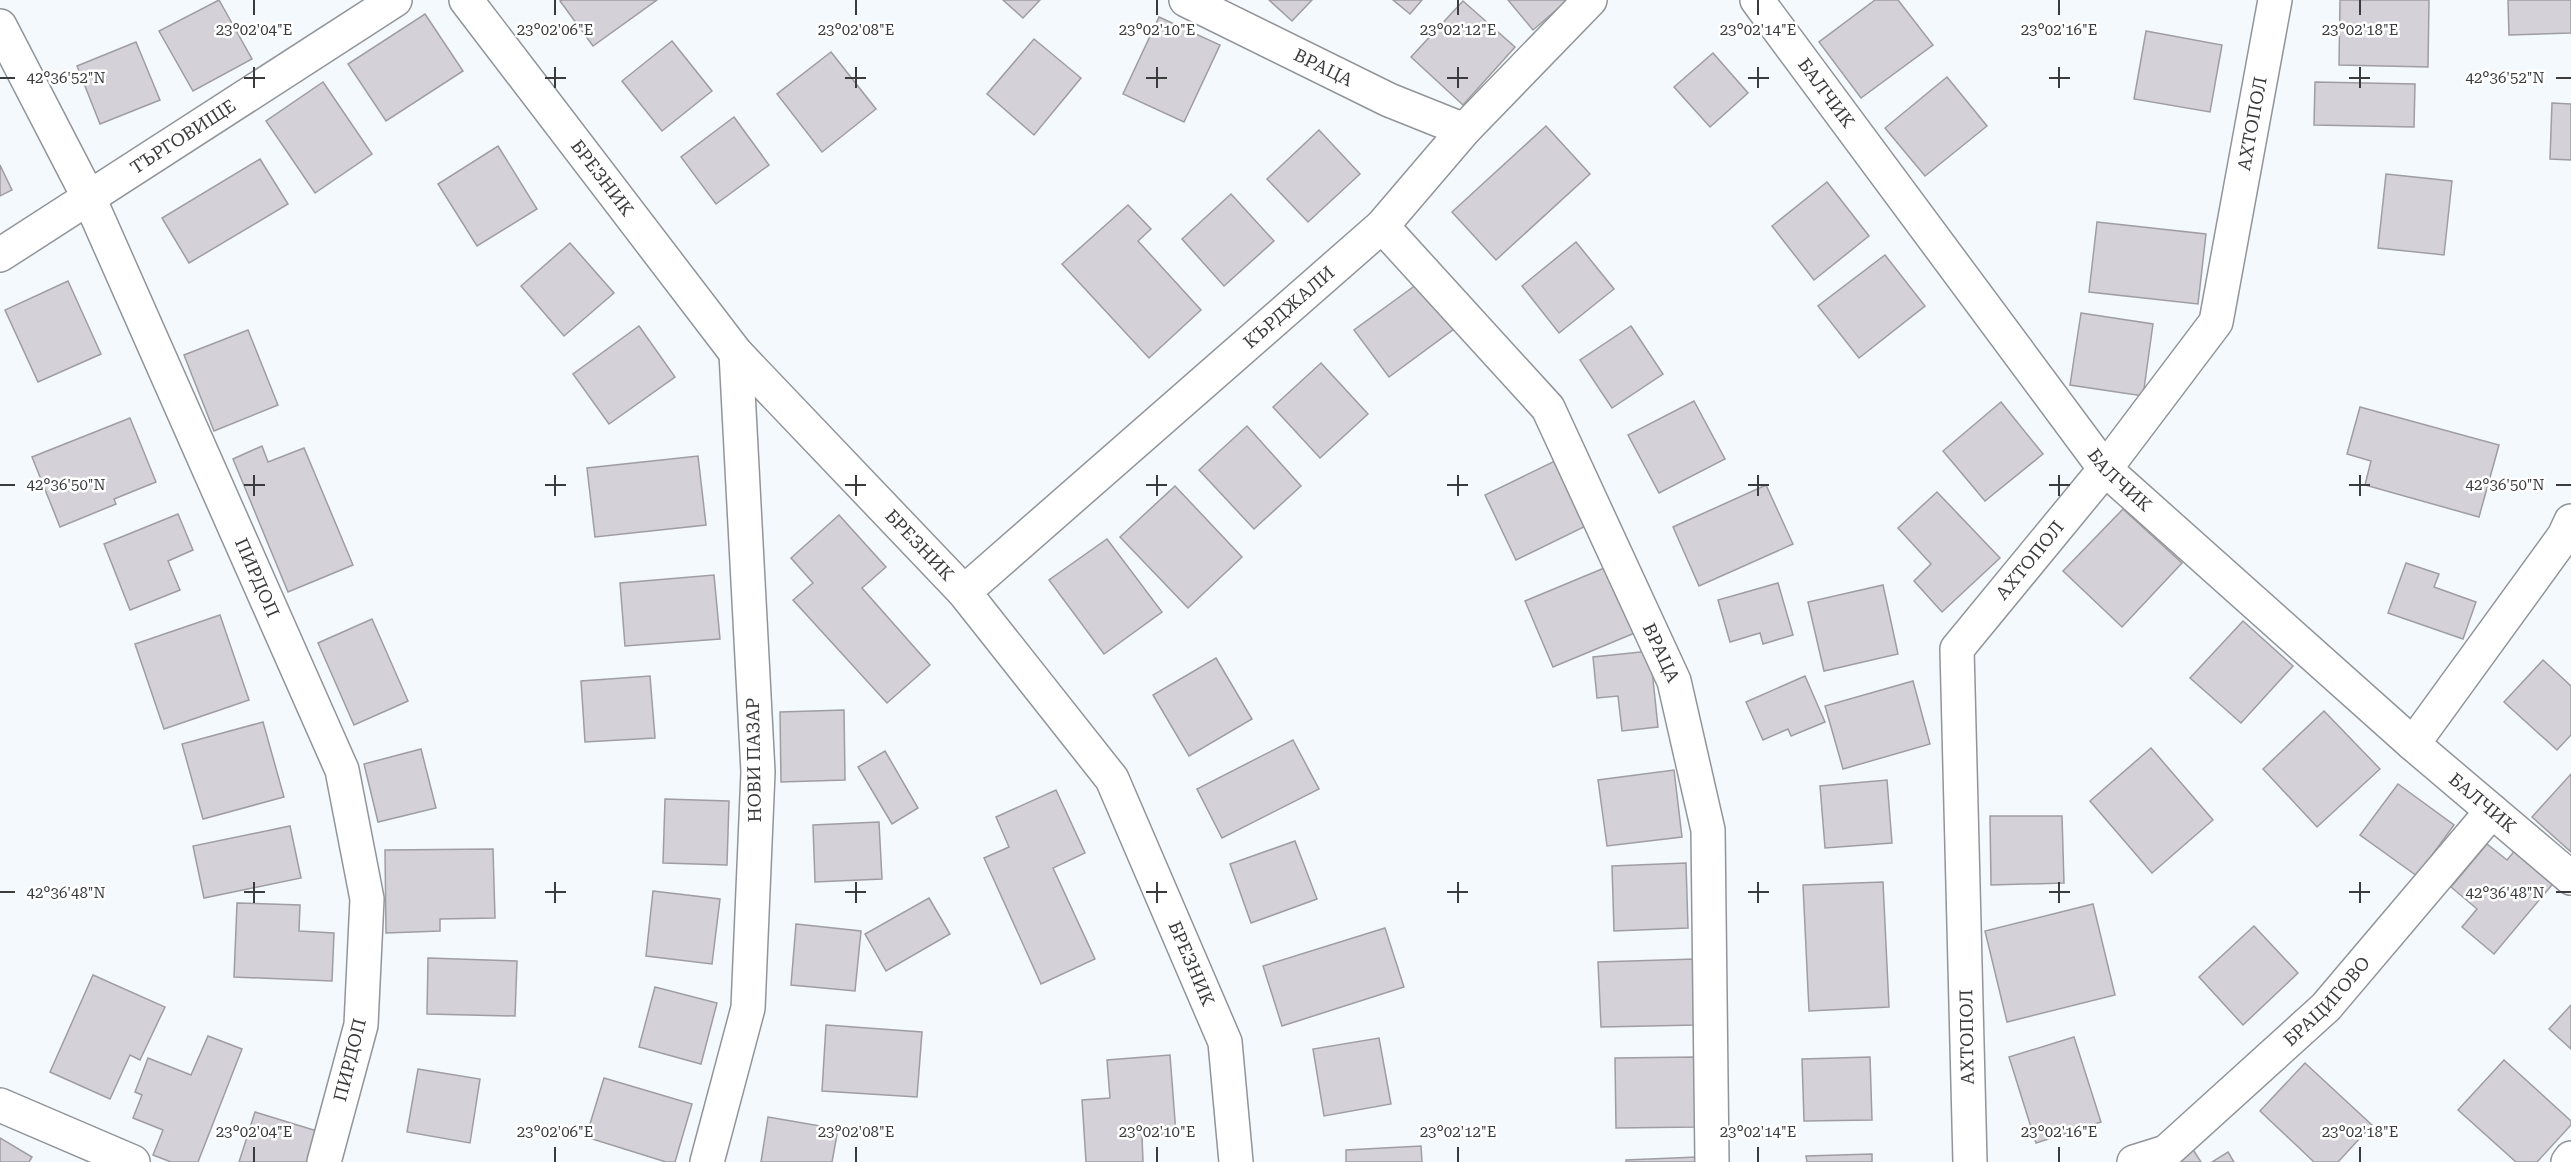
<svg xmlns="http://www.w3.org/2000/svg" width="2571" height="1162" font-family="'Roboto Serif',serif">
	<rect width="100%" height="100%" fill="#f4f9fe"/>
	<g fill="#d4d2d8" stroke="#9f9da2" stroke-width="1.5">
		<polygon points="219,0 252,59 193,91 159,31"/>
		<polygon points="562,0 657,0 593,46 560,1"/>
		<polygon points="1003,0 1040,0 1023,18"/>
		<polygon points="1269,0 1312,0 1292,21"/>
		<polygon points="1393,0 1422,0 1410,14"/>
		<polygon points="1508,0 1568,0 1533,30"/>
		<polygon points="1875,0 1898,0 1933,45 1861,98 1819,42"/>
		<polygon points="2340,0 2429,0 2428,67 2339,65"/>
		<polygon points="2508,0 2571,0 2571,33 2509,35"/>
		<polygon points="1463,1 1515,47 1463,105 1411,57"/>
		<polygon points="425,14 463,71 386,121 348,64"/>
		<polygon points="1159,17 1220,45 1184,122 1123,94"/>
		<polygon points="2146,31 2222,45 2210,112 2134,99"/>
		<polygon points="1034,39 1081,78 1034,135 987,94"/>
		<polygon points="672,41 712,91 662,131 622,81"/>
		<polygon points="136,42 160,100 100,124 77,66"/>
		<polygon points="831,52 876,109 822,152 777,94"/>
		<polygon points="1713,53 1748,93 1710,127 1674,87"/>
		<polygon points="1947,77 1987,126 1925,176 1885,128"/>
		<polygon points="323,82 372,154 315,193 266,121"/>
		<polygon points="2315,82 2415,84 2414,127 2314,125"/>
		<polygon points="2552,103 2571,104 2571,160 2550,159"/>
		<polygon points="734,117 769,165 716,204 681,157"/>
		<polygon points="1546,126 1590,174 1496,260 1452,212"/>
		<polygon points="1319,130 1360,174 1308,222 1267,179"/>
		<polygon points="498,146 537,209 477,246 438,184"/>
		<polygon points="260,159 288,204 189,263 162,218"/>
		<polygon points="0,165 12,190 0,196"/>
		<polygon points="2386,174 2452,181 2444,255 2378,248"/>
		<polygon points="1827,182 1869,236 1814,280 1772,226"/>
		<polygon points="1231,194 1274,241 1224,286 1182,239"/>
		<polygon points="1128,205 1151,229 1138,241 1201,310 1149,358 1062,264"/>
		<polygon points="2097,222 2206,234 2198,304 2089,292"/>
		<polygon points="1576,242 1614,289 1559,333 1522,286"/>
		<polygon points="570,243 614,293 564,336 521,286"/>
		<polygon points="1885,255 1925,306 1859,358 1818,306"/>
		<polygon points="68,281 101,354 38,382 5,310"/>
		<polygon points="1420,282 1454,329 1389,377 1354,330"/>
		<polygon points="2081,313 2153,324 2143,396 2070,385"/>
		<polygon points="639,326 675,377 609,424 573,374"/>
		<polygon points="1631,326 1663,374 1612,408 1580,360"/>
		<polygon points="248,330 278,405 214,431 184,355"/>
		<polygon points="1321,363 1368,414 1320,458 1273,407"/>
		<polygon points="1694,401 1725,459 1659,493 1628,435"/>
		<polygon points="2001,402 2043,454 1985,501 1943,451"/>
		<polygon points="2360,407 2499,445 2479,517 2365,485 2371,461 2347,454"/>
		<polygon points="130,418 156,482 114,499 116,504 60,527 32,457"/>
		<polygon points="1247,426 1301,486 1254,529 1199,470"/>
		<polygon points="262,446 268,462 304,448 353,565 288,592 233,459"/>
		<polygon points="698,456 706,525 595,537 587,468"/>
		<polygon points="1559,459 1590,524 1516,560 1485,495"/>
		<polygon points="1766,485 1793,544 1699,586 1673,527"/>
		<polygon points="1175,486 1242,557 1188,608 1120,537"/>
		<polygon points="1937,492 2000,558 1942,612 1914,581 1931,564 1898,528"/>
		<polygon points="2123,509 2182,563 2122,627 2063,571"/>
		<polygon points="178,514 193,550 168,561 180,590 130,610 104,544"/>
		<polygon points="839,515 886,567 862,588 930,665 887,703 793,600 813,583 791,558"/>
		<polygon points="1107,539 1162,612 1104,654 1049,580"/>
		<polygon points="2406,563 2439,574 2434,587 2476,602 2463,639 2388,613"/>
		<polygon points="1609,566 1637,632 1553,667 1525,601"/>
		<polygon points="714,575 720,639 625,646 620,583"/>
		<polygon points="1778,583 1793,635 1763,644 1760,633 1730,642 1718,600"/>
		<polygon points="1883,585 1898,654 1824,671 1808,602"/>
		<polygon points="220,615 249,700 164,729 135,644"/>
		<polygon points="372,619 408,701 354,725 318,643"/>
		<polygon points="2243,621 2293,666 2241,723 2190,678"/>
		<polygon points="1650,651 1658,727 1622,731 1618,696 1597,698 1593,657"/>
		<polygon points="1216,658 1252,719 1189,756 1153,695"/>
		<polygon points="2543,660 2571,686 2571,735 2557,750 2504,702"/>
		<polygon points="650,676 655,738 585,742 581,681"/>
		<polygon points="1805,676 1825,722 1791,736 1788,729 1763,740 1746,702"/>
		<polygon points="1913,681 1930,744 1843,769 1825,706"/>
		<polygon points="844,710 845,780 781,782 780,712"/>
		<polygon points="2324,711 2380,769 2317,827 2263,769"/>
		<polygon points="263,722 284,797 203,819 182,744"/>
		<polygon points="1293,740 1319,789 1222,838 1197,789"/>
		<polygon points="2151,748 2213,820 2152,873 2090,801"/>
		<polygon points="421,749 436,808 378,822 364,764"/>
		<polygon points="885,751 918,808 892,824 858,767"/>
		<polygon points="1674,770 1682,837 1607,846 1598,780"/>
		<polygon points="2571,774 2571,852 2532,817"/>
		<polygon points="1887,780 1892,843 1825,848 1820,786"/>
		<polygon points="2398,784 2454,825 2417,876 2360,835"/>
		<polygon points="1056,790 1085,853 1053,868 1095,959 1041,984 984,858 1009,847 996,817"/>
		<polygon points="665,799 729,801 727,865 663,863"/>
		<polygon points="1990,816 2062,816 2064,883 1991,885"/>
		<polygon points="879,822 882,879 815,882 813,825"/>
		<polygon points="290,826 301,878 204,898 193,846"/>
		<polygon points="1295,841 1317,899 1251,923 1230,864"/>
		<polygon points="2522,842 2561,874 2494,954 2462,927 2477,909 2451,887 2487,844 2507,860"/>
		<polygon points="493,849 495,918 440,919 440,931 386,933 385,850"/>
		<polygon points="1686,863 1688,928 1614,931 1612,866"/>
		<polygon points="1883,882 1889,1007 1809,1011 1803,885"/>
		<polygon points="653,891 720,899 712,964 646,956"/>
		<polygon points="929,898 950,934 886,971 865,934"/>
		<polygon points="237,903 300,905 299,931 334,933 332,981 234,977"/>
		<polygon points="2093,904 2115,995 2007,1022 1985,931"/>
		<polygon points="796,924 861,931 855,991 791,985"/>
		<polygon points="2254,926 2298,973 2243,1025 2199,977"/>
		<polygon points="1385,928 1404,987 1282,1026 1263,966"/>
		<polygon points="428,958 517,961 515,1016 427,1014"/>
		<polygon points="1695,959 1697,1025 1601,1027 1598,962"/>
		<polygon points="93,975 165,1007 140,1060 130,1055 110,1099 50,1072"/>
		<polygon points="655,987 717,1003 701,1064 639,1047"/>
		<polygon points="2571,1005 2571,1049 2549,1029"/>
		<polygon points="826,1025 922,1032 917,1097 822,1091"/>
		<polygon points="208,1036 242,1049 198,1162 171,1162 153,1155 163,1130 133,1118 142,1095 135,1092 148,1058 191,1075"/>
		<polygon points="2074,1037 2101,1122 2036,1143 2009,1057"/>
		<polygon points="1379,1038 1391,1104 1324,1116 1313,1049"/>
		<polygon points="1170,1055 1176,1134 1142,1136 1143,1162 1086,1162 1082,1100 1110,1098 1107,1060"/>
		<polygon points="1696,1057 1698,1127 1616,1128 1615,1058"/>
		<polygon points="1870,1057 1872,1120 1804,1121 1802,1059"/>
		<polygon points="2504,1060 2571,1121 2571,1125 2537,1162 2516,1162 2458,1110"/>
		<polygon points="2305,1063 2372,1125 2338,1162 2314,1162 2260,1111"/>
		<polygon points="418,1069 480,1079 470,1143 407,1132"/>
		<polygon points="604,1078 692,1104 675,1162 666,1162 586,1137"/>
		<polygon points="255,1112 317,1131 307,1162 239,1162"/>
		<polygon points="768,1117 838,1129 832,1162 761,1162"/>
		<polygon points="0,1138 32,1157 29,1162 0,1162"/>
		<polygon points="1421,1146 1422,1162 1346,1162 1346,1150"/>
		<polygon points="2192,1148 2201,1162 2169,1162"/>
		<polygon points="2228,1152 2234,1162 2212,1162"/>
		<polygon points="1872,1154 1872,1162 1807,1162 1806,1156"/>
		<polygon points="1697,1157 1697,1162 1626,1162 1626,1160"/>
	</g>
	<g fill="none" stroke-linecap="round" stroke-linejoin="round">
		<g stroke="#91959a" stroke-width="36">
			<g id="minor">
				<path id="s1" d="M466,0L736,353L964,592L1112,779L1225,1042L1236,1162"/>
				<path id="s2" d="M1186,0L1389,100L1464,130"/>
				<path id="s3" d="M1757,0L2105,469L2413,744L2571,878"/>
				<path id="s4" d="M0,26L89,198L342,770L367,899L361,1025L324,1162"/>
				<path id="s5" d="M1382,226L1548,408L1674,681L1708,830L1712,1162"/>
				<path id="s6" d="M0,255L395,0"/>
				<path id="s7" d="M964,592L1382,226L1464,130L1590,0"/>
				<polyline points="2413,744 2564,536 2571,521"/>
				<polyline points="0,1105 133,1162"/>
				<polyline points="707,1162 748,1008 758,772 736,353"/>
				<path id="s8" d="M1970,1162L1957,649L2105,469L2216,322L2275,0"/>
				<path id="s9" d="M2134,1162L2166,1152L2326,1007L2492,811"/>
				<polyline points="2568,1162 2571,1158"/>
			</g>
		</g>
		<use href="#minor" stroke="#fff" stroke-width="33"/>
	</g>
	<path fill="none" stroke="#3a3b3d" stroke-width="2" d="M254,0V15M555,0V15M856,0V15M1157,0V15M1458,0V15M1758,0V15M2059,0V15M2360,0V15M254,67V88M555,67V88M856,67V88M1157,67V88M1458,67V88M1758,67V88M2059,67V88M2360,67V88M0,78H15M244,78H265M545,78H566M845,78H866M1146,78H1167M1447,78H1468M1748,78H1769M2049,78H2070M2349,78H2370M2556,78H2571M254,475V496M555,475V496M856,475V496M1157,475V496M1458,475V496M1758,475V496M2059,475V496M2360,475V496M0,485H15M244,485H265M545,485H566M845,485H866M1146,485H1167M1447,485H1468M1748,485H1769M2049,485H2070M2349,485H2370M2556,485H2571M254,882V903M555,882V903M856,882V903M1157,882V903M1458,882V903M1758,882V903M2059,882V903M2360,882V903M0,892H15M244,892H265M545,892H566M845,892H866M1146,892H1167M1447,892H1468M1748,892H1769M2049,892H2070M2349,892H2370M2556,892H2571M254,1147V1162M555,1147V1162M856,1147V1162M1157,1147V1162M1458,1147V1162M1758,1147V1162M2059,1147V1162M2360,1147V1162"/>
	<g text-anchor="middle" stroke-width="5" stroke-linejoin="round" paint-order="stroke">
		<g font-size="18" fill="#3a3b3d" stroke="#fff">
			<text dy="6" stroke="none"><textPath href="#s2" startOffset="153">ВРАЦА</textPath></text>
			<text dy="6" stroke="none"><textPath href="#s3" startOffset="116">БАЛЧИК</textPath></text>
			<text dy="6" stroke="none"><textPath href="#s8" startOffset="1132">АХТОПОЛ</textPath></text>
			<text dy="6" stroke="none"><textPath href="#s6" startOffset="218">ТЪРГОВИЩЕ</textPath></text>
			<text dy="6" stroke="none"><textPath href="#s1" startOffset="224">БРЕЗНИК</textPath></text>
			<text dy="6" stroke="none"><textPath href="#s7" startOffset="432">КЪРДЖАЛИ</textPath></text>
			<text dy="6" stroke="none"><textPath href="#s3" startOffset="602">БАЛЧИК</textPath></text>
			<text dy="6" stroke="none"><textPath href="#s1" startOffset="710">БРЕЗНИК</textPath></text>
			<text dy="6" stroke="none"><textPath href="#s8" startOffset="628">АХТОПОЛ</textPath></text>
			<text dy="6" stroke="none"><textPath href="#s4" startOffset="609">ПИРДОП</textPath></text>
			<text dy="6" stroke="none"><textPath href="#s5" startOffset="516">ВРАЦА</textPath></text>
			<text transform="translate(754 760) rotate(-91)" y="6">НОВИ ПАЗАР</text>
			<text dy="6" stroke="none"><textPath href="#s3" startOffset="1088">БАЛЧИК</textPath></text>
			<text dy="6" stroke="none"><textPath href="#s1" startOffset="1214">БРЕЗНИК</textPath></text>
			<text dy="6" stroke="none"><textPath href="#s9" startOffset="254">БРАЦИГОВО</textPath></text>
			<text transform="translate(1967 1037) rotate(-91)" y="6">АХТОПОЛ</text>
			<text transform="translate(350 1060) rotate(-76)" y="6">ПИРДОП</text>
		</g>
	</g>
	<g font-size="15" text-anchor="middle" fill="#3a3b3d" stroke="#fff" stroke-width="5" stroke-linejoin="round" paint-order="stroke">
		<text x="254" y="35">23°02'04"E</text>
		<text x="555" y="35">23°02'06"E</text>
		<text x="856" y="35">23°02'08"E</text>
		<text x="1157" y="35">23°02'10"E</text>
		<text x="1458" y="35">23°02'12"E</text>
		<text x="1758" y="35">23°02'14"E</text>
		<text x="2059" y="35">23°02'16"E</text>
		<text x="2360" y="35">23°02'18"E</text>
		<text x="66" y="83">42°36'52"N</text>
		<text x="2505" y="83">42°36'52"N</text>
		<text x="66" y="490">42°36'50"N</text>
		<text x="2505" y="490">42°36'50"N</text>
		<text x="66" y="898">42°36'48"N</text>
		<text x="2505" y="898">42°36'48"N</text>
		<text x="254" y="1137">23°02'04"E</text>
		<text x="555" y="1137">23°02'06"E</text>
		<text x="856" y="1137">23°02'08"E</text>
		<text x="1157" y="1137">23°02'10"E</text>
		<text x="1458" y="1137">23°02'12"E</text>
		<text x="1758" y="1137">23°02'14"E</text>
		<text x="2059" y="1137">23°02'16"E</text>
		<text x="2360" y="1137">23°02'18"E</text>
	</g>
</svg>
